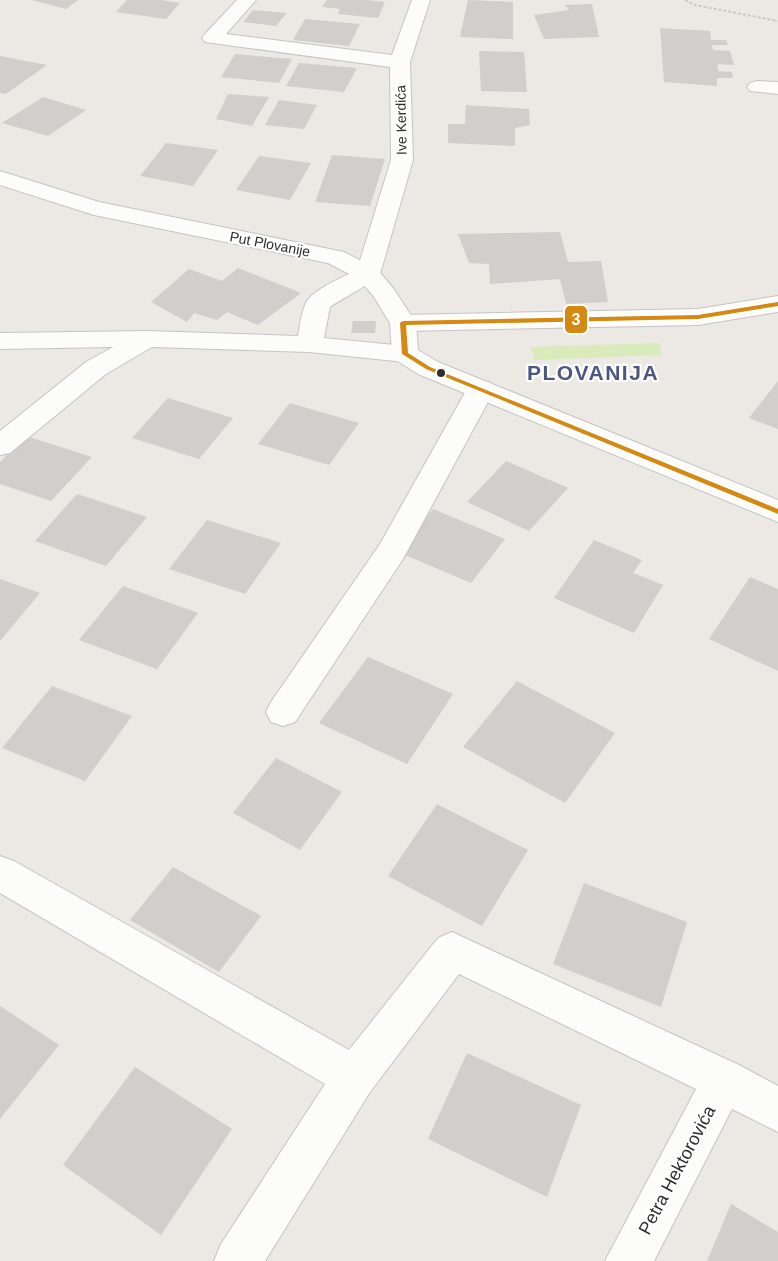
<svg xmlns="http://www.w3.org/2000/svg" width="778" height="1261" font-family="Arial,sans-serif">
	<rect width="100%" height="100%" fill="#ece8e4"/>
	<polygon fill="#d9eabb" points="659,343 662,355 534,360 531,347"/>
	<g fill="#d1cecb">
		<polygon points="31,0 78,0 66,9"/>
		<polygon points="127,0 161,0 180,3 166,19 116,12"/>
		<polygon points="327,0 367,0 385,2 378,18 338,14 340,9 322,7"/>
		<polygon points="468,0 513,2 513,39 460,37"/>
		<polygon points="592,4 599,37 544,39 534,15 569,10 565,5"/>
		<polygon points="253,10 287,13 276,26 243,22"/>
		<polygon points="305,19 360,24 349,46 293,40"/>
		<polygon points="660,28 710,31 711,40 726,40 728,45 712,45 713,50 730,51 734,65 718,64 718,71 732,72 733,78 717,78 717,86 664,82"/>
		<polygon points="479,51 524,52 527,92 481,91"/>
		<polygon points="235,54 292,59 279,83 221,77"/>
		<polygon points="0,56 47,65 6,94 0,93"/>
		<polygon points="299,63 357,68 344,92 286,86"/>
		<polygon points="228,94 269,97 252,126 216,119"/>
		<polygon points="43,97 86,110 48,136 2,123"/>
		<polygon points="279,100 317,105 304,129 265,125"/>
		<polygon points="466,105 529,109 530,125 515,128 515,146 448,143 448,124 465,124"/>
		<polygon points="166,143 218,150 193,186 140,176"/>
		<polygon points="332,155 385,159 370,206 315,202"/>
		<polygon points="259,156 311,163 290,200 236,190"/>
		<polygon points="560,232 568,262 601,261 608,302 566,304 560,279 490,284 489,264 469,263 458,234"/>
		<polygon points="238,268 301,293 258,325 227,312 217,320 194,313 187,322 151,302 189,269 222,281"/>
		<polygon points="353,321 376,321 375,333 351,333"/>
		<polygon points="778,381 778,429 749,418"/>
		<polygon points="168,398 233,418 199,459 132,438"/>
		<polygon points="290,403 359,423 329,465 258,444"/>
		<polygon points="26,436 92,457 51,501 0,484 0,462"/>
		<polygon points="506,461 568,488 529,531 467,502"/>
		<polygon points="77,494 147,517 106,566 35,541"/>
		<polygon points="433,509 505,539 471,583 398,552"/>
		<polygon points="207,520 281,543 245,594 169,569"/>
		<polygon points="594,540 642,560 633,573 663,585 634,633 554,598"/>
		<polygon points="750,577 778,589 778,671 709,639"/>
		<polygon points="0,579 40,593 0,641"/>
		<polygon points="123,586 198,613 157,669 79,640"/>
		<polygon points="368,657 453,694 407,764 319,723"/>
		<polygon points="517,681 615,733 565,803 463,747"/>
		<polygon points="52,686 132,716 85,781 2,748"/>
		<polygon points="276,758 342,792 300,850 233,813"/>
		<polygon points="437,804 528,850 482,926 388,876"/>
		<polygon points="173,867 261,916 219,972 130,920"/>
		<polygon points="584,883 687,922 661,1007 553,964"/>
		<polygon points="0,1006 59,1045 0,1119"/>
		<polygon points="467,1053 581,1105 547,1197 428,1139"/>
		<polygon points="135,1067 232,1129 161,1235 63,1165"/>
		<polygon points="731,1204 778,1232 778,1261 707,1261"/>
	</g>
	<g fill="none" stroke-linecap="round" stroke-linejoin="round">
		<g stroke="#c5c4c5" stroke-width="2">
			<g id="minor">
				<path d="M237,0H256L226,34L392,55L412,0H430L410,62L413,160L380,274C375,282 341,299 330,307L324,338L405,346L414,348L418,354L414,360L405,362L309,352L152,347L106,374L10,453L0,455V431L86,362L113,347L0,349V333L147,331L298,336C300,326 301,313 306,303C312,290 343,277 357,270L391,160L390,67L205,42L202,38L205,34Z"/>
				<polygon points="757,81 778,82 778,94 750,91 747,87 750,83"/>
				<polygon points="778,296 778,312 698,325 403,331 394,328 390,323 394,318 403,315 698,309"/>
				<polygon points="481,380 491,383 495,389 403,559 295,722 283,726 271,722 266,712 271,702 380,544 467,389 471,383"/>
				<polygon points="0,856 14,861 349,1050 438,938 452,932 739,1065 778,1086 778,1132 732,1109 654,1261 605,1261 696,1089 459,974 370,1092 265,1261 214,1261 221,1244 325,1084 0,893"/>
			</g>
		</g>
		<g stroke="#c5c4c5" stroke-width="2">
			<polygon id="tertiary" points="0,171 99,202 344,252 377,269 393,288 416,323 418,350 438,362 778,500 778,522 418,374 396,360 392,354 390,323 374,297 359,279 328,263 94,215 0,185"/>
		</g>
		<polyline stroke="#c9c9c8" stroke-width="2" stroke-dasharray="3 2" stroke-linecap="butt" points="685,0 695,5 778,21"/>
		<use href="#minor" fill="#fcfcfb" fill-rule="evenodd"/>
		<use href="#tertiary" fill="#fcfcfb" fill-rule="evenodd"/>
		<g stroke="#fff" stroke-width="4">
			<polygon id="bus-1" points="778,302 778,306 698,319 406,325 408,353 430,367 778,509 778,514 426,369 402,354 400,323 403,321 698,315"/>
		</g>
		<use href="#bus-1" fill="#d48913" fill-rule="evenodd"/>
	</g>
	<circle fill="#2e2e2e" stroke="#fff" stroke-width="2" cx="441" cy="373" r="5"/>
	<g text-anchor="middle" stroke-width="4.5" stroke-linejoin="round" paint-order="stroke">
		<g font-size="14" fill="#2e2e2e" stroke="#fff">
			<text transform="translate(401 120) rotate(-91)" y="5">Ive Kerdića</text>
			<text transform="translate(270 244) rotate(11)" y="5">Put Plovanije</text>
		</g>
		<g font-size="18" fill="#2e2e2e" stroke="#fff">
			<text transform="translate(677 1170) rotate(-62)" y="6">Petra Hektorovića</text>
		</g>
		<g font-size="21" font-weight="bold" letter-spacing="1.5" fill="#4d5680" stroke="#fff">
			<text x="593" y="380">PLOVANIJA</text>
		</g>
	</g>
	<rect stroke="#fff" stroke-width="2" x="564" y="305" width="24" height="29" rx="6" fill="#d48913"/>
	<g font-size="16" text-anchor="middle" font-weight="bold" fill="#fff">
		<text x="576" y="325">3</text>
	</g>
</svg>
